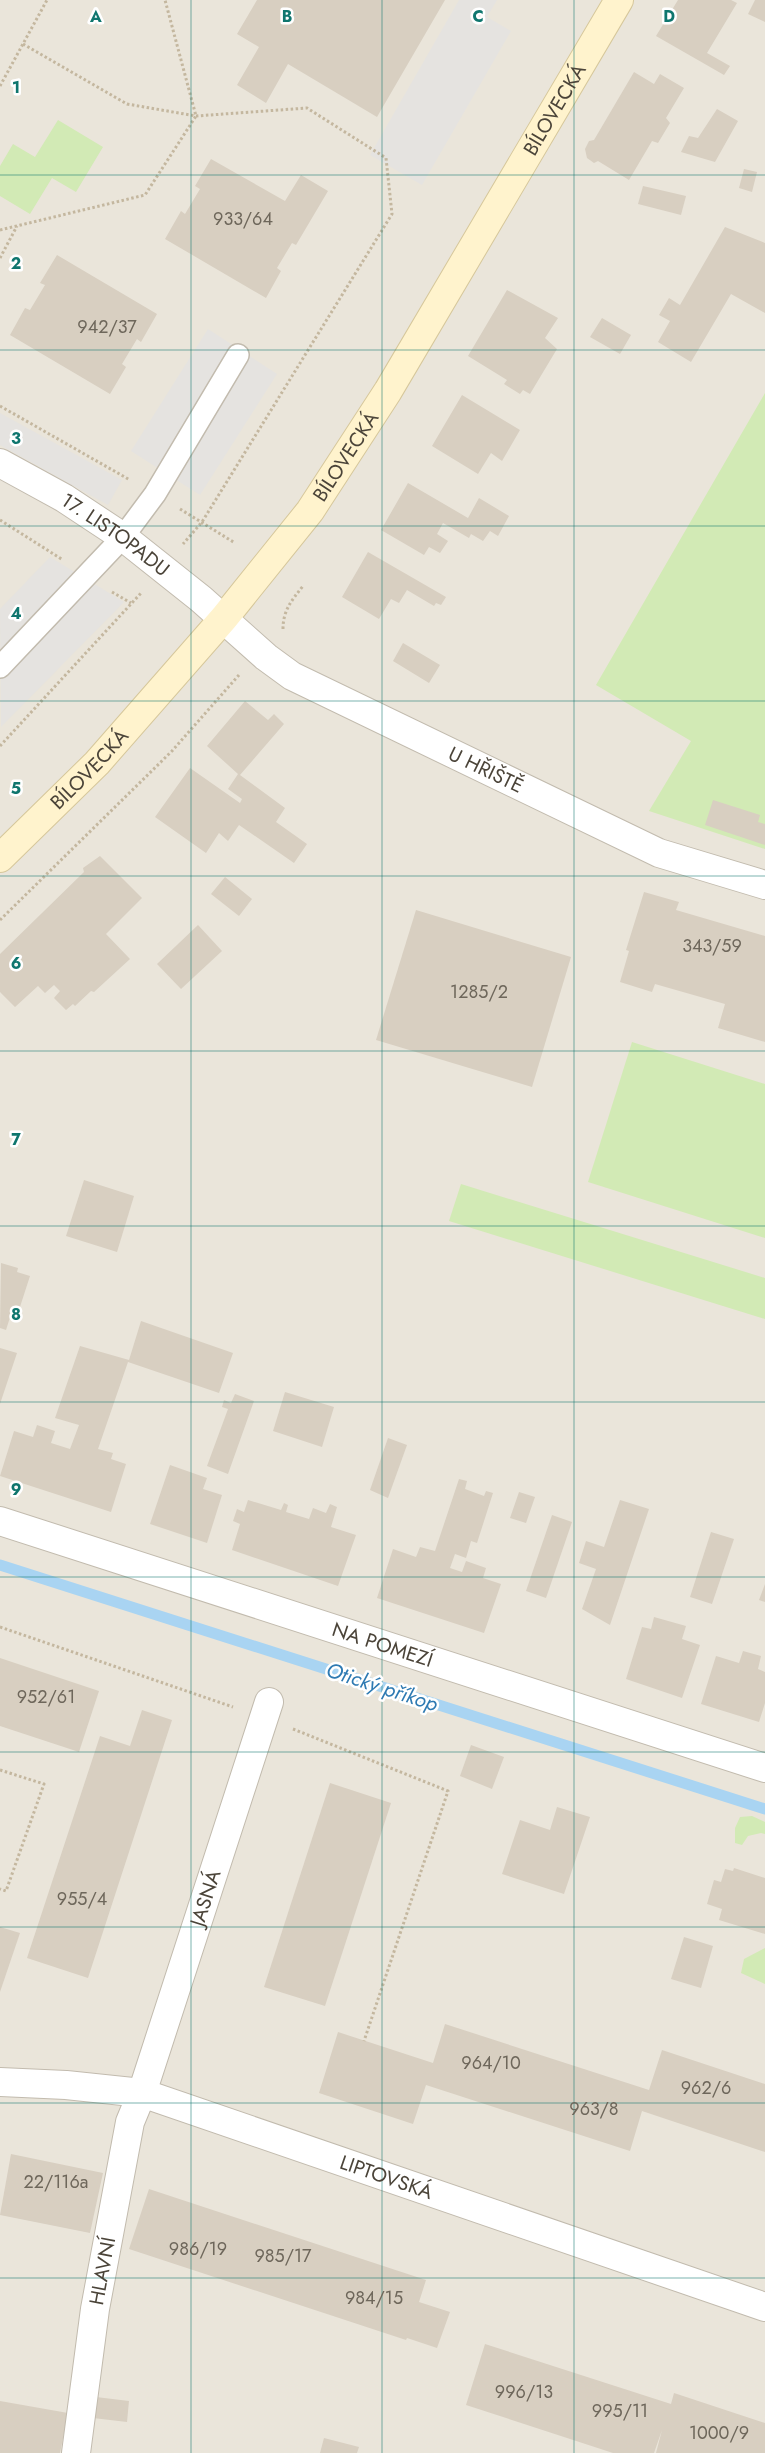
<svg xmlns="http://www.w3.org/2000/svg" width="765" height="2453" font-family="Jost,sans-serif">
	<rect width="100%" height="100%" fill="#f6f3ec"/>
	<rect fill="#eae5da" x="0" y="0" width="765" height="2453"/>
	<g fill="#d2eab5">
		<polygon points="58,120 103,147 76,192 52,178 30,214 0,196 0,166 13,144 35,157"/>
		<polygon points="765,393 765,849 649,811 691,741 596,685"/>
		<polygon points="632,1042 765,1084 765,1238 588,1182"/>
		<polygon points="461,1184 765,1278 765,1319 449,1221"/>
		<polygon points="752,1816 765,1822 765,1834 761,1833 748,1836 742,1845 735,1843 735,1828 740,1817"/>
		<polygon points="765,1948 765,1984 741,1973 744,1959"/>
	</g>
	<g fill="#e5e3e0">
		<polygon points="459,0 497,0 487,17 511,31 422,185 370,155"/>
		<polygon points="208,329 277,374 200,495 131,451"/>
		<polygon points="0,413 122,480 108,505 0,445"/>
		<polygon points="50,557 124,602 1,727 0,609"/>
	</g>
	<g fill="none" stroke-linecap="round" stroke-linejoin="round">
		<polyline stroke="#a9d4f2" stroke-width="11" points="0,1565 765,1809"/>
	</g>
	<g fill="#d8cfc1">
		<polygon points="257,0 445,0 377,117 288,64 266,103 237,85 259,47 237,34"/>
		<polygon points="678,0 731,0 737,3 707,53 730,66 724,75 656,36"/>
		<polygon points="755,0 765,0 765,22 748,14"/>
		<polygon points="634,72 654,84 660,74 684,88 666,118 670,123 658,143 652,141 629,180 598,161 594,163 587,158 585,149 589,141 594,140"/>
		<polygon points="717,109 738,121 715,162 681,152 689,136 698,138"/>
		<polygon points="211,159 285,201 301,175 328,191 296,245 292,243 277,268 281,271 266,298 165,239 181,211 185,214 200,189 195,186"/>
		<polygon points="744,169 757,172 752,192 739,188"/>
		<polygon points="643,186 686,196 681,215 638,204"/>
		<polygon points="725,227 765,243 765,313 731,294 691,362 658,342 670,321 659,315 669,298 680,305"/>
		<polygon points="57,255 157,314 141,342 137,339 122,364 126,367 110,394 10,335 25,308 30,310 45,285 40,283"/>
		<polygon points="507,290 558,318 545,338 557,349 530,394 523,390 520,394 504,384 507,380 468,356"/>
		<polygon points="602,318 631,335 620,354 590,337"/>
		<polygon points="462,395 520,430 502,461 491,453 478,474 432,446"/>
		<polygon points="408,483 468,518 479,498 509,516 498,536 490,531 483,541 471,534 469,538 443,523 437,534 448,541 440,553 429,547 424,555 381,530"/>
		<polygon points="368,552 446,597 441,605 436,603 434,606 407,590 399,603 391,599 379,619 342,597"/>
		<polygon points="403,643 440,665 429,683 393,661"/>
		<polygon points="245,701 268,720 274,714 284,724 240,775 285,808 276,822 307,844 294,863 239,825 228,841 219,833 206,853 155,817 190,768 240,803 242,799 228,789 238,774 207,746"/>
		<polygon points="713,800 760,815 758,822 765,824 765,845 705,825"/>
		<polygon points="100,856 142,898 106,934 130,959 94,992 91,991 75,1006 73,1004 66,1010 54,998 60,991 54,985 45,993 38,986 15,1007 0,992 0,954 84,872 83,868"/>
		<polygon points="225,877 252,899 239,916 211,894"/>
		<polygon points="644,892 679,902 676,910 765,936 765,1042 718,1028 725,1004 655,984 652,992 620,982 629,951 626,950"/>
		<polygon points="416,910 571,957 532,1087 376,1040"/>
		<polygon points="198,925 222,951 181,989 157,964"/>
		<polygon points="84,1180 134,1196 117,1252 66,1236"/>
		<polygon points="1,1263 18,1268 17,1272 30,1276 18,1313 12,1311 6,1330 0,1328"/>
		<polygon points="141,1321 233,1353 219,1393 128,1362 98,1449 113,1453 111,1459 126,1464 111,1512 0,1476 14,1431 33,1437 37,1425 55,1431 51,1443 70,1449 79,1425 55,1418 80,1346 129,1360"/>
		<polygon points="0,1348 17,1353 0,1404"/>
		<polygon points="285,1392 334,1407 322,1447 273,1431"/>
		<polygon points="235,1394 254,1401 228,1474 207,1466 228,1409 222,1407 224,1400 231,1403"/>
		<polygon points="388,1438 407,1445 388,1498 370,1490"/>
		<polygon points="170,1465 207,1478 203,1489 222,1495 207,1543 150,1524"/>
		<polygon points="459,1479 467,1481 465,1489 484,1496 486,1491 493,1493 477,1543 471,1541 466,1558 455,1554 450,1568 462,1572 466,1561 486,1568 483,1578 501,1584 484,1633 377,1598 393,1549 416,1557 420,1547 435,1551"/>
		<polygon points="519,1492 535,1497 526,1523 510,1518"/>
		<polygon points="248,1500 281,1510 284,1503 288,1505 286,1512 309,1519 313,1508 326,1513 330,1504 337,1507 331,1527 356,1535 338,1586 232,1550 240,1524 233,1521 237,1509 244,1512"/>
		<polygon points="620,1500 649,1509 610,1625 582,1609 596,1569 579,1563 586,1541 604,1547"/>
		<polygon points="552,1515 572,1522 546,1598 526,1591"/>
		<polygon points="711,1532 734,1539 712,1604 690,1597"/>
		<polygon points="765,1584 765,1602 759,1600"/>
		<polygon points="654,1617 686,1626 682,1639 700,1645 682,1698 626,1679 642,1627 651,1629"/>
		<polygon points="743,1651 761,1656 758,1669 765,1672 765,1703 759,1722 701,1704 716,1656 739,1663"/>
		<polygon points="0,1658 99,1691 79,1752 0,1726"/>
		<polygon points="142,1710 172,1720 88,1978 27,1958 100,1736 130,1746"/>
		<polygon points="471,1745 504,1757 492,1789 460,1776"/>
		<polygon points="330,1783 391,1803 325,2006 264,1987"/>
		<polygon points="557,1807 590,1817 564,1894 502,1874 520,1820 550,1830"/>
		<polygon points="734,1868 765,1878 765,1934 719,1920 722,1909 707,1904 714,1880 721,1882 725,1869 733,1871"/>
		<polygon points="0,1927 20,1933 0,1992"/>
		<polygon points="684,1937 713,1946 701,1988 671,1979"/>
		<polygon points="445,2024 649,2090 662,2050 765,2084 765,2152 642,2111 630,2151 426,2085 413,2124 319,2093 338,2032 433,2063"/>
		<polygon points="11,2154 103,2173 90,2233 0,2215"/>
		<polygon points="149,2189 426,2280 419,2302 450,2312 437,2348 407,2338 406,2340 129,2249"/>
		<polygon points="485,2344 671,2404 674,2393 765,2423 765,2453 656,2453 662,2430 654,2453 613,2453 466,2405"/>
		<polygon points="96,2397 129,2401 127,2422 93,2418"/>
		<polygon points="0,2401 68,2413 60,2453 0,2453"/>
		<polygon points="324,2438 359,2447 357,2453 320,2453"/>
	</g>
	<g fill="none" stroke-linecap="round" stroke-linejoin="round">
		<g stroke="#c2bbae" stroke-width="24">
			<polyline id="lane" points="0,667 123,537 155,494 238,355"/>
		</g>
		<g stroke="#c2bbae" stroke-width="30">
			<g id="street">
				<path id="s1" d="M0,463L64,498L123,537L201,599L266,657L292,676L659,853L765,885"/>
				<path id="s2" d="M0,1521L765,1768"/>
				<path id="s3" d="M0,2082L66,2085L142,2093L765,2307"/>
				<path id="s4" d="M76,2453L95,2309L130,2122L142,2093L269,1702"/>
			</g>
		</g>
		<g stroke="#d6c79b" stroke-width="30">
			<g id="secondary">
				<path id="s5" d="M0,858L97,763L224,618L310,511L388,391L619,0"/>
			</g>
		</g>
		<g stroke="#c4b79f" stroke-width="3" stroke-dasharray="2.5 2.5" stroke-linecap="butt">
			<polyline points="23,44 127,104 196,116 307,108 386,158 392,214 202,522 183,544"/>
			<polyline points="0,86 47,0"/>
			<polyline points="0,230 145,195 196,116 165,0"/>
			<polyline points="0,258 17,226"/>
			<polyline points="0,406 130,480"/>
			<polyline points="180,509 235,543"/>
			<polyline points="0,520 63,560"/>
			<polyline points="112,592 131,603"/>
			<path d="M283,629C283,610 292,600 303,586"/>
			<polyline points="0,746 142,592"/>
			<polyline points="0,920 172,751 239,675"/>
			<polyline points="0,1627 233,1707"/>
			<polyline points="293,1729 448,1791 364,2041"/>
			<polyline points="0,1770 44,1784 6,1891 0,1889"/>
		</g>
		<use href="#lane" stroke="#fff" stroke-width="21"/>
		<use href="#street" stroke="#fff" stroke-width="28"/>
		<use href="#secondary" stroke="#fff3cd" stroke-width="28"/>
	</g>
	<path fill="none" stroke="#0f766e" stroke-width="1" stroke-opacity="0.55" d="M191,0V2453M382,0V2453M574,0V2453M0,175H765M0,350H765M0,526H765M0,701H765M0,876H765M0,1051H765M0,1226H765M0,1402H765M0,1577H765M0,1752H765M0,1927H765M0,2103H765M0,2278H765"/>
	<g text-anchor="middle" stroke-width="5" stroke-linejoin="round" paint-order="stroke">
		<g font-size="18" fill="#6e675b">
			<text x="243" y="225">933/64</text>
			<text x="107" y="333">942/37</text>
			<text x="712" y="952">343/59</text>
			<text x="479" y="998">1285/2</text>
			<text x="46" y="1703">952/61</text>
			<text x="82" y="1905">955/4</text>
			<text x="491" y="2069">964/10</text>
			<text x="706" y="2094">962/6</text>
			<text x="594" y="2115">963/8</text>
			<text x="56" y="2188">22/116a</text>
			<text x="198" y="2255">986/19</text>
			<text x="283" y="2262">985/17</text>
			<text x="374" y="2304">984/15</text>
			<text x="524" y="2398">996/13</text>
			<text x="620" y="2417">995/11</text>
			<text x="719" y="2439">1000/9</text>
		</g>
		<g font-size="20" fill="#4b4439" stroke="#fff">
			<text dy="7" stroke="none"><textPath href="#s5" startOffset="936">BÍLOVECKÁ</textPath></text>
			<text dy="7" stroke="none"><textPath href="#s5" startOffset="531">BÍLOVECKÁ</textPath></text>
			<text dy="7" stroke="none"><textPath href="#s1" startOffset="136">17. LISTOPADU</textPath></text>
			<text dy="7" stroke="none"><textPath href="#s5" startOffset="126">BÍLOVECKÁ</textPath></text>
			<text dy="7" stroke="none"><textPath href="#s1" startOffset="578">U HŘIŠTĚ</textPath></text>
			<text dy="7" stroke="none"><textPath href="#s2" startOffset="402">NA POMEZÍ</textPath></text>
			<text dy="7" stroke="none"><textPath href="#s4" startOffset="572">JASNÁ</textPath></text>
			<text dy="7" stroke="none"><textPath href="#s3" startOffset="401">LIPTOVSKÁ</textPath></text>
			<text dy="7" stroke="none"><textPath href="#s4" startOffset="184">HLAVNÍ</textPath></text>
		</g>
		<g font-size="21" font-style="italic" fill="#2e7ab2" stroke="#fff">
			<text transform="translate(382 1687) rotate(18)" y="7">Otický příkop</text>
		</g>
	</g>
	<g font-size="16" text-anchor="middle" font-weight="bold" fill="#0f766e" stroke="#fff" stroke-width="5" stroke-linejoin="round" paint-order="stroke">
		<text x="96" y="22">A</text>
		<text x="287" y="22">B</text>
		<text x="478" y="22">C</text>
		<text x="669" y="22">D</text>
		<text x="16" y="93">1</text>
		<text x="16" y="269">2</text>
		<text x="16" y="444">3</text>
		<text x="16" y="619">4</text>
		<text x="16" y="794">5</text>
		<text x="16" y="969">6</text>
		<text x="16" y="1145">7</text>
		<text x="16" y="1320">8</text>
		<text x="16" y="1495">9</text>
	</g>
</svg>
